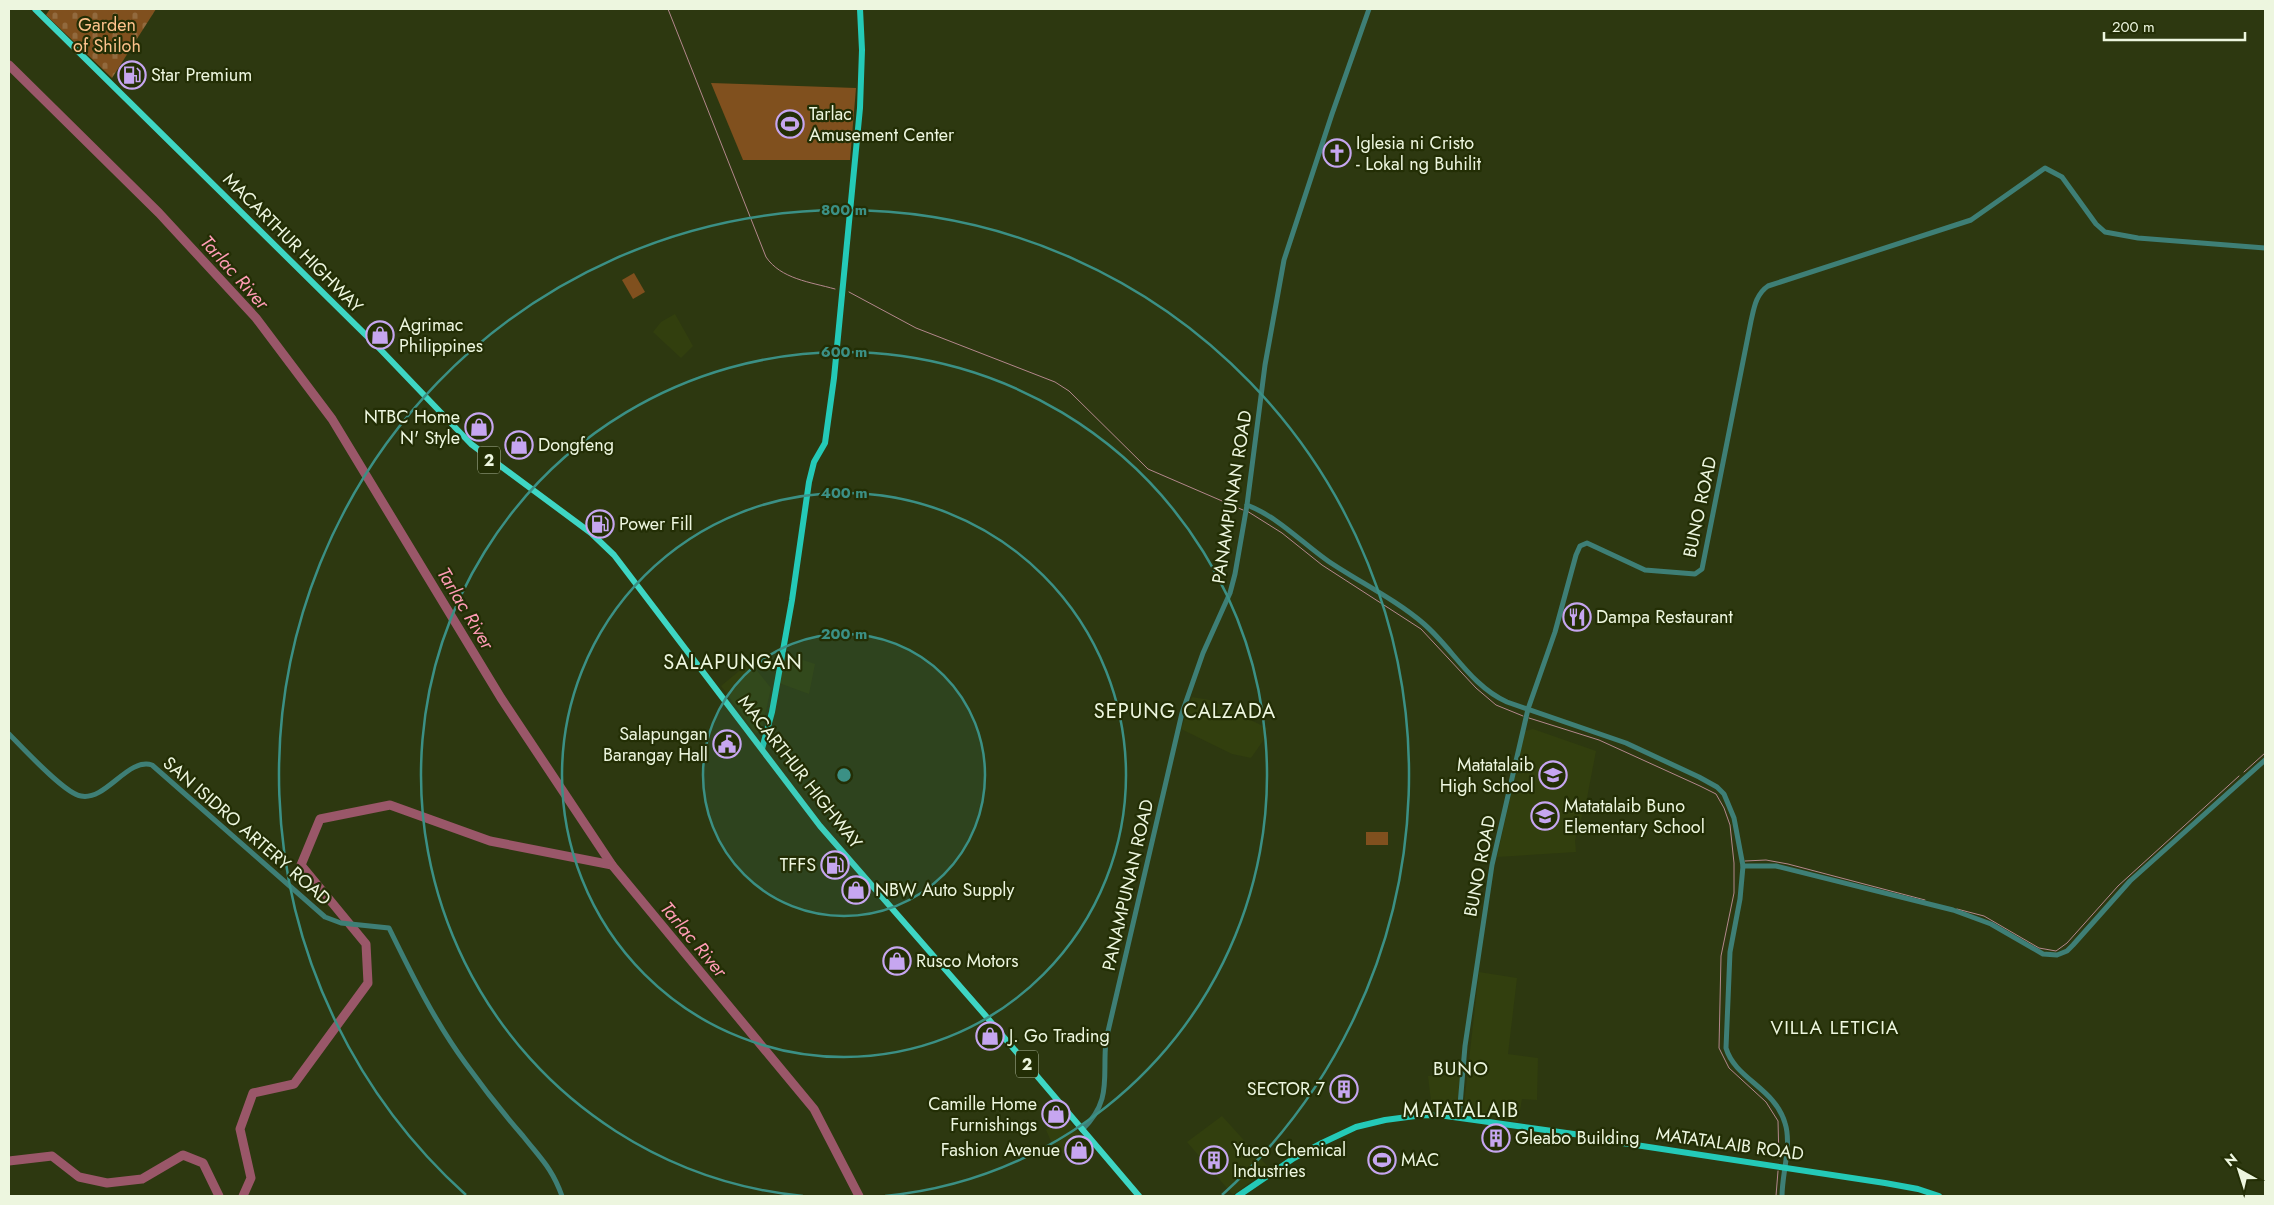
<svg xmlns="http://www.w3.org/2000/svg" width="2274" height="1205" font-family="Jost,sans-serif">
	<defs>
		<pattern id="cemetery-stones" width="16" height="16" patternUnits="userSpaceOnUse" patternTransform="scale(1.25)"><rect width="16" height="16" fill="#80501e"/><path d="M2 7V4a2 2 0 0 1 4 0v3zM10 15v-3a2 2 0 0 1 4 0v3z" fill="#926a3e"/></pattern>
	</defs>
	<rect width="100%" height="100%" fill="#2d3810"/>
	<g fill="#323f0e">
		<polygon points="675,314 693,346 681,358 653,332 661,322"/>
		<polygon points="785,654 815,664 809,694 779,683"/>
		<polygon points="750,662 771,688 762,729 756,734 721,686"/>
		<polygon points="1192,697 1210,700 1267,728 1265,738 1251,758 1232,754 1181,729"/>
		<polygon points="1533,729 1596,751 1587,798 1575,840 1576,852 1497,857 1525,731"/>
		<polygon points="834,852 847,866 831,878 822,868"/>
		<polygon points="1479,972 1517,978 1508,1054 1538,1058 1537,1100 1522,1099 1518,1122 1463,1113"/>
		<polygon points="1462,1074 1459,1110 1432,1110 1428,1076"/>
		<polygon points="1064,1116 1082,1136 1058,1157 1046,1130"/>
		<polygon points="1222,1116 1269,1168 1233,1195 1187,1142"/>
	</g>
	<polygon fill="url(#cemetery-stones)" points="50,9 156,9 112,78 46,15"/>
	<g fill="#80501e">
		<polygon points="711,83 856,88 850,160 743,160"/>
		<polygon points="634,273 645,292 633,299 622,280"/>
		<rect x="1366" y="832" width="22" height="13"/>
		<polygon points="1389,1148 1394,1166 1374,1172 1369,1155"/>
	</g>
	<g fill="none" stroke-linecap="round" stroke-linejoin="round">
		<g stroke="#b3878c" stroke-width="1">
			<path d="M668,9L766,257C781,279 810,282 835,289"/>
			<polyline points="849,292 916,328 1055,382 1069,391 1148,469 1243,510"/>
			<polyline points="1247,511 1282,533 1322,565 1421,629 1476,688 1496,705 1523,716"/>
			<polyline points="1529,718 1599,740 1700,786 1716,794 1724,808 1730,825 1734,863 1734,893 1721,956 1719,1048 1729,1068 1766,1102 1778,1121 1779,1159"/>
			<polyline points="2244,772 2265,753"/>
			<polyline points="1745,861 1766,860 1788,864 1925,900"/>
			<polyline points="1957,909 1984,916 2039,948 2056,951 2067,943 2118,886 2239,776"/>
			<polyline points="1776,1196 1778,1171"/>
		</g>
		<g stroke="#9a5769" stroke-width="9">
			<polyline points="9,65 159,213 256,318 332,419 501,698 612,865 814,1109 859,1196"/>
			<polyline points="9,1161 52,1156 79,1177 107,1183 142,1179 183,1155 203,1163 219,1196"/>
			<polyline points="243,1196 251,1178 240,1129 253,1093 294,1084 368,983 366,944 301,865 320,819 390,805 490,841 612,865"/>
		</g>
		<g stroke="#3e7f76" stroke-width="5">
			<path d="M1247,505C1278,517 1301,542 1328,561C1359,582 1395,599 1424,624C1452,648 1471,686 1507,702L1626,743L1699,777L1717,787L1724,794L1734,818L1743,866L1740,899L1730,952L1726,1048C1735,1079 1775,1088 1785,1123C1792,1145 1782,1173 1782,1196"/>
			<path d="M9,734C22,747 65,794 81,796C106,801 128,757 152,765L325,917L341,923L389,928C412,975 435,1022 466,1064C484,1089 503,1113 523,1136C541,1159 552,1168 562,1196"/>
			<polyline points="1743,866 1776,866 1953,910 1991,924 2043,954 2057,955 2067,951 2073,945 2130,881 2265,760"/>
			<path d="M1459,1117L1465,1046L1492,865L1528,709L1555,632L1576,555L1580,546L1587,543L1645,570L1695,574L1702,569L1751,321C1754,308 1756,294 1768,286L1971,220L2045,168L2062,177L2096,224L2105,232L2138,238L2265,248"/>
			<path d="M1082,1130C1113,1100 1102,1077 1106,1040L1182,713L1203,653L1230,593L1235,574L1247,505L1265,365L1284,260L1332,114L1369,9"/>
		</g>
		<g stroke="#24cab8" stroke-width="6">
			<polyline points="762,749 772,712 792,600 809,482 814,462 825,443 834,378 860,108 862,50 860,9"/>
			<polyline points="1238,1196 1294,1158 1322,1143 1356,1127 1385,1120 1423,1115 1446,1116 1588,1136 1616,1142 1885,1183 1918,1189 1939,1196"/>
		</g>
		<polyline stroke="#3ed6c4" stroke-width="6" points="35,9 378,347 471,444 591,533 614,555 820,826 985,1015 1139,1196"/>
	</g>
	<circle cx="844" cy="775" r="141" fill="#3b9085" fill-opacity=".12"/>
	<g fill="none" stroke="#3b9085" stroke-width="2.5">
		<circle cx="844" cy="775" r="141"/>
		<circle cx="844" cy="775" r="282"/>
		<path d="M803 1196A423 423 0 1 1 885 1196"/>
		<path d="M466 1195A565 565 0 1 1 1222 1195"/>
	</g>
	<defs>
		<g id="fuel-ring" transform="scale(1.4375)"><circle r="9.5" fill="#232e05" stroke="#c6a6f0" stroke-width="1.5"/><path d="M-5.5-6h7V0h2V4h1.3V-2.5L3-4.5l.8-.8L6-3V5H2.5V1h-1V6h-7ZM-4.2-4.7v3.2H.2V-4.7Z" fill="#c6a6f0"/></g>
		<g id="stadium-ring" transform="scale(1.4375)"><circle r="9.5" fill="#232e05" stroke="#c6a6f0" stroke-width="1.5"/><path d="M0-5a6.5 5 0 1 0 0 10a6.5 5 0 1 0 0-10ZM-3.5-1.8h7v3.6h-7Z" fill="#c6a6f0"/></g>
		<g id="church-ring" transform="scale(1.4375)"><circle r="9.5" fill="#232e05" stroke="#c6a6f0" stroke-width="1.5"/><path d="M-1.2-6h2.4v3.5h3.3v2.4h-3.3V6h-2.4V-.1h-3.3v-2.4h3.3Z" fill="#c6a6f0"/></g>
		<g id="shop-ring" transform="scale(1.4375)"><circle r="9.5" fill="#232e05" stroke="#c6a6f0" stroke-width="1.5"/><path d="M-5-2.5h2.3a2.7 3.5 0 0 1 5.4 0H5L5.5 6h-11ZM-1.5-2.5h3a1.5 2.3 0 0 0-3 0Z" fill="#c6a6f0"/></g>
		<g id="restaurant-ring" transform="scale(1.4375)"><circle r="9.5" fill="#232e05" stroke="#c6a6f0" stroke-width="1.5"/><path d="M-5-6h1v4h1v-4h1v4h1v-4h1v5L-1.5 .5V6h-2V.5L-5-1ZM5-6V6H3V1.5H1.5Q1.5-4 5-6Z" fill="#c6a6f0"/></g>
		<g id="civic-ring" transform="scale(1.4375)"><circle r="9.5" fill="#232e05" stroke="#c6a6f0" stroke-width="1.5"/><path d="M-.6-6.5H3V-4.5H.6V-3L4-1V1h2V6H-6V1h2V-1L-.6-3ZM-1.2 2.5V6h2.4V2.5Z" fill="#c6a6f0"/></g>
		<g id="school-ring" transform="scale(1.4375)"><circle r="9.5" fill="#232e05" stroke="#c6a6f0" stroke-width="1.5"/><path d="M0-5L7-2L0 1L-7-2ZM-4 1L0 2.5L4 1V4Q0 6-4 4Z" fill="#c6a6f0"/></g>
		<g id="building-ring" transform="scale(1.4375)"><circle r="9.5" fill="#232e05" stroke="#c6a6f0" stroke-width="1.5"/><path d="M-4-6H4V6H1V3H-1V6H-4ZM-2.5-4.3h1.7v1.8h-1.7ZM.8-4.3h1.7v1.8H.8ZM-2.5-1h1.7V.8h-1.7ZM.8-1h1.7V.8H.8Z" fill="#c6a6f0"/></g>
	</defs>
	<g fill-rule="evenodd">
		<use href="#fuel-ring" x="132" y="75"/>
		<use href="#stadium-ring" x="790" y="124"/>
		<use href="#church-ring" x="1337" y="153"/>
		<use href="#shop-ring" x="380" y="335"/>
		<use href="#shop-ring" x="479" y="427"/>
		<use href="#shop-ring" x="519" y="445"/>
		<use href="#fuel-ring" x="600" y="524"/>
		<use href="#restaurant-ring" x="1577" y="617"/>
		<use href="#civic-ring" x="727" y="744"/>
		<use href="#school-ring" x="1553" y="775"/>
		<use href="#school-ring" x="1545" y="816"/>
		<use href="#fuel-ring" x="835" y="865"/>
		<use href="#shop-ring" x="856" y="890"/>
		<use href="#shop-ring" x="897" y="961"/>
		<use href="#shop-ring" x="990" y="1036"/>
		<use href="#building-ring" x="1344" y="1089"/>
		<use href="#shop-ring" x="1056" y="1114"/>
		<use href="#building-ring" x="1496" y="1138"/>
		<use href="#shop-ring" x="1079" y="1150"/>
		<use href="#building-ring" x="1214" y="1160"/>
		<use href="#stadium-ring" x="1382" y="1160"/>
	</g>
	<g text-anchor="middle" stroke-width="4.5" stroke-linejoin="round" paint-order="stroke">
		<g fill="#232e05" stroke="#b0ba9e" stroke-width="1">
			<rect x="478" y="446.5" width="22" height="27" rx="4"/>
			<rect x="1016" y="1050.5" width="22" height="27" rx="4"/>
		</g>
		<g font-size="16" font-weight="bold" fill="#edf6df">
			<text x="489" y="466">2</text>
			<text x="1027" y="1070">2</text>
		</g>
		<g font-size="18" fill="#fdc28c" stroke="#232e05">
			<text x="107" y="31">Garden<tspan x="107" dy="21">of Shiloh</tspan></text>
		</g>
		<g font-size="18" fill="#edf6df" stroke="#232e05" text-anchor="start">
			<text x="151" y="81">Star Premium</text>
			<text x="809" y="120">Tarlac<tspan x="809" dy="21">Amusement Center</tspan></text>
			<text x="1356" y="149">Iglesia ni Cristo<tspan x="1356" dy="21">- Lokal ng Buhilit</tspan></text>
			<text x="399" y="331">Agrimac<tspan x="399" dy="21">Philippines</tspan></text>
			<text x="460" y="423" text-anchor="end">NTBC Home<tspan x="460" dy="21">N' Style</tspan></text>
			<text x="538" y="451">Dongfeng</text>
			<text x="619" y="530">Power Fill</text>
			<text x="1596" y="623">Dampa Restaurant</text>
			<text x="708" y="740" text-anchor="end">Salapungan<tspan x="708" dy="21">Barangay Hall</tspan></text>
			<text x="1534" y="771" text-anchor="end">Matatalaib<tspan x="1534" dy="21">High School</tspan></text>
			<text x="1564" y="812">Matatalaib Buno<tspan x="1564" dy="21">Elementary School</tspan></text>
			<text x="816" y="871" text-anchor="end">TFFS</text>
			<text x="875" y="896">NBW Auto Supply</text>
			<text x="916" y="967">Rusco Motors</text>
			<text x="1009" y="1042">J. Go Trading</text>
			<text x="1325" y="1095" text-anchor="end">SECTOR 7</text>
			<text x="1037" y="1110" text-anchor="end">Camille Home<tspan x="1037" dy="21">Furnishings</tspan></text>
			<text x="1515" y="1144">Gleabo Building</text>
			<text x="1060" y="1156" text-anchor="end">Fashion Avenue</text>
			<text x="1233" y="1156">Yuco Chemical<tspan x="1233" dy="21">Industries</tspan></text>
			<text x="1401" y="1166">MAC</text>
		</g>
		<g font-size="18" fill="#edf6df" stroke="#232e05">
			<text transform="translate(293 243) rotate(45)" y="6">MACARTHUR HIGHWAY</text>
			<text transform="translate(1232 497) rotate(-81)" y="6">PANAMPUNAN ROAD</text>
			<text transform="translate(1700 507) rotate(-78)" y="6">BUNO ROAD</text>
			<text transform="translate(800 772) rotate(52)" y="6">MACARTHUR HIGHWAY</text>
			<text transform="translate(247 831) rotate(41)" y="6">SAN ISIDRO ARTERY ROAD</text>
			<text transform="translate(1480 866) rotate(-79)" y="6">BUNO ROAD</text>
			<text transform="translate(1128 885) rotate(-77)" y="6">PANAMPUNAN ROAD</text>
			<text transform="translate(1730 1144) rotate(8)" y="6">MATATALAIB ROAD</text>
		</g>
		<g font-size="19" font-style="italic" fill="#ff9cb6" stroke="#232e05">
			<text transform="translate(235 272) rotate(48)" y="7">Tarlac River</text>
			<text transform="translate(466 608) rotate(59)" y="7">Tarlac River</text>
			<text transform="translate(694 939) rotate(50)" y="7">Tarlac River</text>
		</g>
		<g font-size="19" letter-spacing="1" fill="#edf6df" stroke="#232e05">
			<text x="1835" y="1034">VILLA LETICIA</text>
			<text x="1461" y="1075">BUNO</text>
		</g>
		<g font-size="20" letter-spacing="1" fill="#edf6df" stroke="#232e05">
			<text x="733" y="669">SALAPUNGAN</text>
			<text x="1185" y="718">SEPUNG CALZADA</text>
			<text x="1461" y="1117">MATATALAIB</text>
		</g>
	</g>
	<circle cx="844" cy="775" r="8" fill="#3b9085" stroke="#232e05" stroke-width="2.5"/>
	<g font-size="15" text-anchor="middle" font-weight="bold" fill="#3b9085" stroke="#232e05" stroke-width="4.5" stroke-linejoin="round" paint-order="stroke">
		<text x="844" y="215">800 m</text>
		<text x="844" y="357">600 m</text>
		<text x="844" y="498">400 m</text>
		<text x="844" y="639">200 m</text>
	</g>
	<rect width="2274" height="1205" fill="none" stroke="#edf6df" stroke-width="20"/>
	<g transform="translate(2239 1170) rotate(321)" stroke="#232e05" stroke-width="4" paint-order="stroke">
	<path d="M0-4L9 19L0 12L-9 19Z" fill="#edf6df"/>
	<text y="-8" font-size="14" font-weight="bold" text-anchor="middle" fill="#edf6df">N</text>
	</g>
	<path d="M2104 32v8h141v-8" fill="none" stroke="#edf6df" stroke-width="2.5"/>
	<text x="2112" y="32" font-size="15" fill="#edf6df" stroke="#232e05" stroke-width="4" paint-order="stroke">200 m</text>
</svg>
